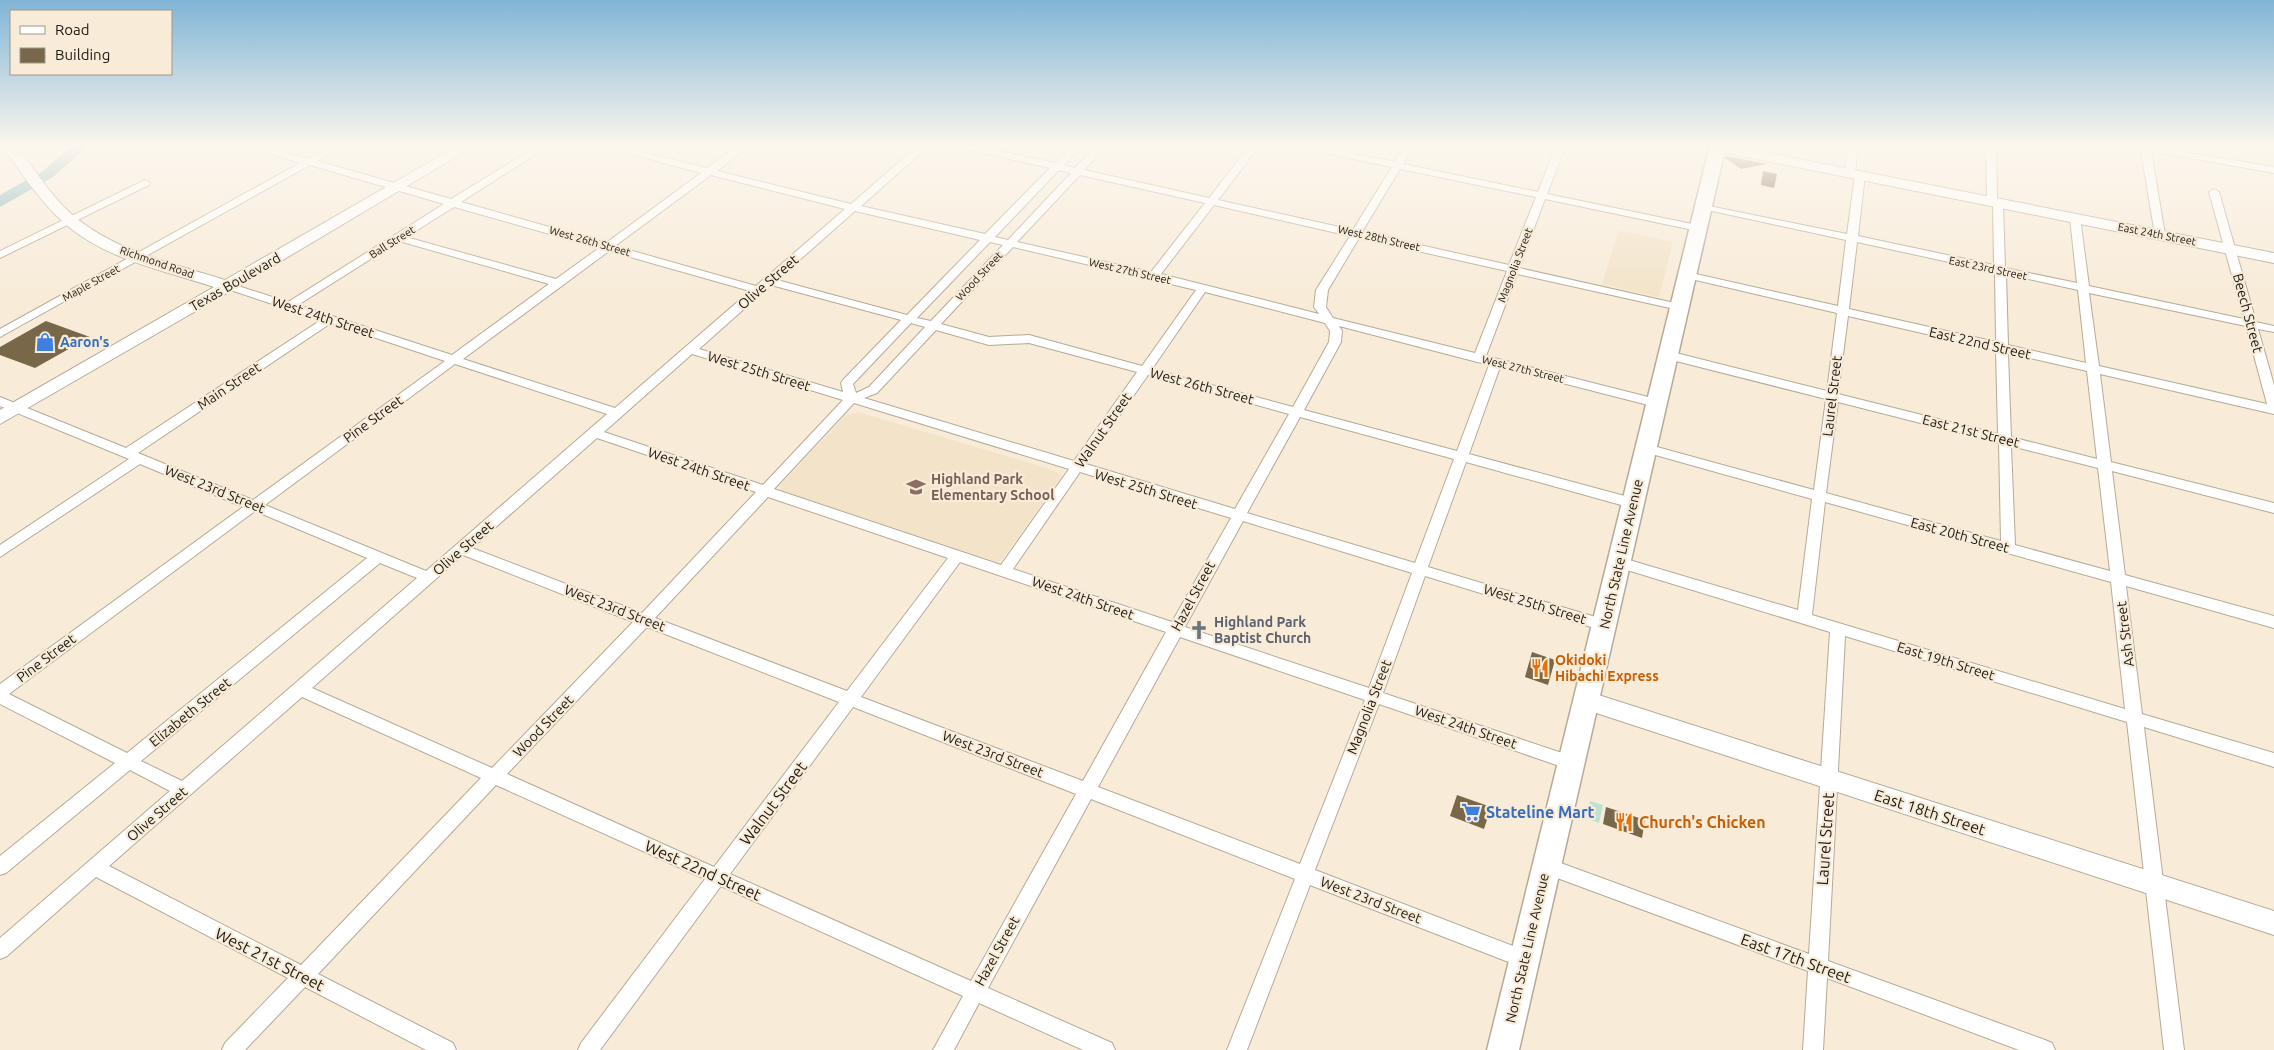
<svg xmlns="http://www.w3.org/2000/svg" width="2274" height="1050" font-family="Ubuntu,sans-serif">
	<rect width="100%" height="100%" fill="#f8ecd9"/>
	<g fill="#f3e4c9">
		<polygon points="1619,230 1673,242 1659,297 1602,284"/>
		<polygon points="858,412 1053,470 1061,475 1060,479 1001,561 997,562 781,491 779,486 846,415"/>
	</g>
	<polygon fill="#bde2cd" points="1590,801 1603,805 1599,823 1586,818"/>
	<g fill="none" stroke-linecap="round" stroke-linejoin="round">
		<polygon fill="#88b6bc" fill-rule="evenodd" points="73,145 89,145 53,177 0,207 0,195 43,171"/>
	</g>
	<g fill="#786748">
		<polygon points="1726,156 1767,164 1741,169 1725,158"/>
		<polygon points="1763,171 1777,174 1774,188 1761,185"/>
		<polygon points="46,321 90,337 35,368 0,355 0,347"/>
		<polygon points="1532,652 1555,660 1548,685 1525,677"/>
		<polygon points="1457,795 1491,807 1484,829 1450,816"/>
		<polygon points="1606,807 1645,820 1642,838 1603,824"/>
	</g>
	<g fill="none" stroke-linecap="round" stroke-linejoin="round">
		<g stroke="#b5aa97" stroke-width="2">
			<g id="street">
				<path d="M244,145H259L307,159L332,145H344L317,161L451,199L539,145H550L461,202L606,243L701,173L598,145H614L707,168L739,145H750L717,171L851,204L919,145H930L861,206L985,234L1050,168L961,148L956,145H973L1055,163L1073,145H1083L1064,165L1075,168L1097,145H1107L1084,170L1209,198L1250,145H1260L1218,200L1353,230L1392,167L1299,148L1294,145H1312L1395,162L1405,145H1415L1403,164L1538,192L1556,145H1566L1547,194L1702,226L1703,228L1698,231L1545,199L1519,268L1679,304L1685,307L1679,310L1517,274L1486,356L1660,400L1662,403L1656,407L1500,367L1469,454L1632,498L1639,503L1632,508L1466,462L1428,567L1609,621L1611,625L1609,629L1604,631L1425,576L1383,693L1577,758L1579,763L1577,768L1571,770L1379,704L1315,870L1531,953L1533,959L1531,965L1524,968L1310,885L1247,1050H1227L1295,879L1091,799L988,988L1112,1043L1115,1050H1083L979,1003L954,1050H933L963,996L721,886L600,1050H578L581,1043L705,879L496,785L318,974L453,1043L456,1050H426L305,987L245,1050H222L225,1043L288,978L96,877L7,956L0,959V938L170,791L130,770L6,873L0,875V856L115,763L0,704V684L243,507L140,464L0,557V545L129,459L0,406V397L126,448L321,320L224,288V284H232L288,302L444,204L310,165L0,337V329L300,163ZM1400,169L1536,197L1509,265L1362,232ZM1059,170L1071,173L1008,240L995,237ZM711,175L829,205L845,209L756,286L615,246ZM1080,175L1205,203L1151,272L1017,242ZM1214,205L1350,236L1316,290L1314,307L1319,314L1161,274ZM454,207L599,248L556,279L406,237ZM855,211L980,240L907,315L777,280ZM1359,238L1507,271L1475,353L1333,318L1326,307L1328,290ZM399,241L549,284L452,355L298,305ZM990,242L1003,245L931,321L917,318ZM1013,247L1196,290L1142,366L1029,335L989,337L941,324ZM609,251L750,291L615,408L463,359ZM771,285L901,320L843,380L841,383L843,392L699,349ZM1205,292L1325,323L1330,331L1329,342L1293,407L1152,369ZM331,323L445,361L253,500L138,453ZM911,323L925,327L869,387L856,393L853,384ZM1339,326L1489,365L1457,451L1304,410L1341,342L1342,331ZM936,330L989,345L1029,343L1137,372L1074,461L864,398L877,393ZM692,354L843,400L763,485L604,432ZM455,364L607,414L426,571L265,505ZM1148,375L1289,414L1235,509L1086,464ZM854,403L1069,469L1001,565L774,489ZM1300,417L1454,459L1415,563L1247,513ZM597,438L756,492L642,613L472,548ZM1080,472L1231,518L1172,622L1013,569ZM768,497L948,558L847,691L655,618ZM255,511L367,558L127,753L9,694ZM1243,521L1412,573L1369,688L1185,627ZM463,555L633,622L492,768L312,688ZM960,562L1166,632L1083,781L861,697ZM380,563L417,578L182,781L141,761ZM647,627L839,702L714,867L507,774ZM1180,637L1365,700L1300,864L1098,787ZM302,697L481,778L301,965L109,866ZM853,707L1076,794L971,981L730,874Z"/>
				<polygon points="1848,145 1858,145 1855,173 1850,176 1845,173"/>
				<path d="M1986,145H1996L1997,200L2003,203L2005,268L2077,283L2070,218L2075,215L2080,218L2089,286L2244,319L2209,192L2214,189L2219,192L2256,322L2274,326V332L2258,329L2274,385V414L2100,374L2111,462L2274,503V513L2112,471L2125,575L2274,616V628L2126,586L2142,714L2274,753V767L2144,727L2184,1050H2164L2127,722L1845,636L1828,961L2045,1040L2052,1043L2055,1050H2019L1827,978L1823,1050H1803L1808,971L1541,872L1538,866L1541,860L1547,858L1809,954L1830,632L1614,566L1612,562L1614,558L1619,557L1798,610L1812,499L1641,451L1640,448L1646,444L1814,490L1826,399L1664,358L1662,355L1668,351L1827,391L1837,313L1687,278L1682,275L1687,272L1838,306L1846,240L1703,209L1698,206L1699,204L1847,234L1855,175L1860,172L1865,175L1858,236L1994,265L1993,204L1987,201ZM1857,242L1995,272L1996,342L1849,309ZM2006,274L2078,290L2086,363L2008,345ZM2089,293L2246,326L2267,404L2099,366ZM1848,316L1996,350L1998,434L1838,394ZM2008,353L2087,371L2097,459L2011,437ZM1838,402L1999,443L2001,541L1826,493ZM2011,446L2098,468L2110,571L2015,545ZM1825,502L2111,582L2125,709L1812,615Z"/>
				<polygon points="2140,145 2274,167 2274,173 2151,151 2165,235 2160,238 2155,235"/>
				<polygon points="145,180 150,183 149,185 0,258 0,251"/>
			</g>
		</g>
		<g stroke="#b5aa97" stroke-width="2">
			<g id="secondary">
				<path d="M2,145H16C31,165 45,187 63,206C106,250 169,262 225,280L459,145H476L234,289L0,424V410L214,287C165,271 110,260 70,228C42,205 22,174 2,145Z"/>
				<polygon points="1711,145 1727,145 2274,253 2274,263 1717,151 1712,150"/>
				<polygon points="1586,691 2274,911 2274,935 1578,707 1575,700 1578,693"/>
			</g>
		</g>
		<g stroke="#b5aa97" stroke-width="3">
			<polygon id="primary" points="1710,145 1726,145 1519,1050 1487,1050"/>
		</g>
		<use href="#street" fill="#fff" fill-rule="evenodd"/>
		<use href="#secondary" fill="#fff" fill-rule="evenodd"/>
		<use href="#primary" fill="#fff" fill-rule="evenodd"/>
	</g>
	<linearGradient id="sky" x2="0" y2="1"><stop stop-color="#81b5d6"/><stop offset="0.5" stop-color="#fcf6ee"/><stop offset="1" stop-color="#fcf6ee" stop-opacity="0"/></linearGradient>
	<rect width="2274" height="292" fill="url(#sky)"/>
	<defs>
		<g id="shop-bare" transform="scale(1.5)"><path d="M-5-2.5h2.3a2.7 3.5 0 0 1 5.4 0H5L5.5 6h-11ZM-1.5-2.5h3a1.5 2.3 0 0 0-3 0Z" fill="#3f7fe0" stroke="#f8ecd9" stroke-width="2.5" paint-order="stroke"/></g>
		<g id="school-bare" transform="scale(1.5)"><path d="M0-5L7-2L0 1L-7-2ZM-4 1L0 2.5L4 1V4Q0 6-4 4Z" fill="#8d6e63" stroke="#f8ecd9" stroke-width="2.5" paint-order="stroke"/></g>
		<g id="church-bare" transform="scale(1.5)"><path d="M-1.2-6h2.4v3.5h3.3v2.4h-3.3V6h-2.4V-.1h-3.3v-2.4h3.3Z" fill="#6b7280" stroke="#f8ecd9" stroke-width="2.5" paint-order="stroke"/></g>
		<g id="restaurant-bare" transform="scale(1.5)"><path d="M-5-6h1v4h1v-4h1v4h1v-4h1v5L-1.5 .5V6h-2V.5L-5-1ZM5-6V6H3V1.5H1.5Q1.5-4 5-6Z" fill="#e8710a" stroke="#f8ecd9" stroke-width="2.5" paint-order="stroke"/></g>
		<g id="supermarket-bare" transform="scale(1.5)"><path d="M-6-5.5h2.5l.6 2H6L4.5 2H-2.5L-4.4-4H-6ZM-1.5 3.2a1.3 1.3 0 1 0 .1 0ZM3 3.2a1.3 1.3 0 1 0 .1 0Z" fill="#3f7fe0" stroke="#f8ecd9" stroke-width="2.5" paint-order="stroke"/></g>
	</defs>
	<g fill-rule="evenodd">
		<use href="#shop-bare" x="45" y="342"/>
		<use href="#school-bare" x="916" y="487"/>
		<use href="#church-bare" x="1199" y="630"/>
		<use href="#restaurant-bare" x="1540" y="668"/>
		<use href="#supermarket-bare" x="1471" y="812"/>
		<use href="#restaurant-bare" x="1624" y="822"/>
	</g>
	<g text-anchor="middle" stroke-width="4.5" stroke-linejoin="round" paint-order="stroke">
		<g font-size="11" fill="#1d1912" stroke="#f8ecd9">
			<text transform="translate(2157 234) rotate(11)" y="4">East 24th Street</text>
			<text transform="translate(1379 238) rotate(13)" y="4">West 28th Street</text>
			<text transform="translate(590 241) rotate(16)" y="4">West 26th Street</text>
			<text transform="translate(392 242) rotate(-32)" y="4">Ball Street</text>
			<text transform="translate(157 262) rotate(19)" y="4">Richmond Road</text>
			<text transform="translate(1515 265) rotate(-69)" y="4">Magnolia Street</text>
			<text transform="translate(1988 268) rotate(12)" y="4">East 23rd Street</text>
			<text transform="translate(1130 271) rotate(13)" y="4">West 27th Street</text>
			<text transform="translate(979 276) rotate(-47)" y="4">Wood Street</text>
			<text transform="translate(91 283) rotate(-29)" y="4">Maple Street</text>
			<text transform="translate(1523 369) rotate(14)" y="4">West 27th Street</text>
		</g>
		<g font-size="14" fill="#1d1912" stroke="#f8ecd9">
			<text transform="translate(235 282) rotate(-30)" y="5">Texas Boulevard</text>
			<text transform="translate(768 282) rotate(-41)" y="5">Olive Street</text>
			<text transform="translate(2248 313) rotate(75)" y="5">Beech Street</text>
			<text transform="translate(323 317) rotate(18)" y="5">West 24th Street</text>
			<text transform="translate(1980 343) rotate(13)" y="5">East 22nd Street</text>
			<text transform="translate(759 371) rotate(17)" y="5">West 25th Street</text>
			<text transform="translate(229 386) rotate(-34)" y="5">Main Street</text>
			<text transform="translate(1202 386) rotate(15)" y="5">West 26th Street</text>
			<text transform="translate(1832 396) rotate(-83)" y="5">Laurel Street</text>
			<text transform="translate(373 419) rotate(-36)" y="5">Pine Street</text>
			<text transform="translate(1103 430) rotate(-55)" y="5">Walnut Street</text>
			<text transform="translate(1971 431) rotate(14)" y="5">East 21st Street</text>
			<text transform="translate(699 469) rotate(19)" y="5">West 24th Street</text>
			<text transform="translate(215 489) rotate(22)" y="5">West 23rd Street</text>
			<text transform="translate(1146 489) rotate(17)" y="5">West 25th Street</text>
			<text transform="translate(1960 535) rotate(15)" y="5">East 20th Street</text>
			<text transform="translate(463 548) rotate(-41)" y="5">Olive Street</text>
			<text transform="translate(1621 554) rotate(-77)" y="5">North State Line Avenue</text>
			<text transform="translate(1193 596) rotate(-62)" y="5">Hazel Street</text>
			<text transform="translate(1083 598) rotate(19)" y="5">West 24th Street</text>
			<text transform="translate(1535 604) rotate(17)" y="5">West 25th Street</text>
			<text transform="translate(615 608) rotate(21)" y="5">West 23rd Street</text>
			<text transform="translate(2125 634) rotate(-97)" y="5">Ash Street</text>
			<text transform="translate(46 658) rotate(-37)" y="5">Pine Street</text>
			<text transform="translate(1946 661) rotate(17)" y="5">East 19th Street</text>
			<text transform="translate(1369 707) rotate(-69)" y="5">Magnolia Street</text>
			<text transform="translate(190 712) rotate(-39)" y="5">Elizabeth Street</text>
			<text transform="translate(543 726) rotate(-46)" y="5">Wood Street</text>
			<text transform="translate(1466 727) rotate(19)" y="5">West 24th Street</text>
			<text transform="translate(993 754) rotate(21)" y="5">West 23rd Street</text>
			<text transform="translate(157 814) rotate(-41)" y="5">Olive Street</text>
			<text transform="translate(1371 900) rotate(21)" y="5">West 23rd Street</text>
			<text transform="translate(1527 948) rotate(-77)" y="5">North State Line Avenue</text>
			<text transform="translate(997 951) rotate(-61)" y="5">Hazel Street</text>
		</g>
		<g font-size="14" font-weight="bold" fill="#366cbe" stroke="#f8ecd9" text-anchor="start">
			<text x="60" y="347">Aaron's</text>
		</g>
		<g font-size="14" font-weight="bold" fill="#785e54" stroke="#f8ecd9" text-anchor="start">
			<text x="931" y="484">Highland Park<tspan x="931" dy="16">Elementary School</tspan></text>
		</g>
		<g font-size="14" font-weight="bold" fill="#5b616d" stroke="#f8ecd9" text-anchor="start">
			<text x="1214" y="627">Highland Park<tspan x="1214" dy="16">Baptist Church</tspan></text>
		</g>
		<g font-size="14" font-weight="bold" fill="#c56008" stroke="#f8ecd9" text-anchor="start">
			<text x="1555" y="665">Okidoki<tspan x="1555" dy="16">Hibachi Express</tspan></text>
		</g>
		<g font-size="16" fill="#1d1912" stroke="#f8ecd9">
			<text transform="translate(773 803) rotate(-53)" y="6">Walnut Street</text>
			<text transform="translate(1930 812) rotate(18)" y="6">East 18th Street</text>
			<text transform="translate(1825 839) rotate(-86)" y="6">Laurel Street</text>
			<text transform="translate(703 870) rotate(24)" y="6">West 22nd Street</text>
			<text transform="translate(1796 958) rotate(20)" y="6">East 17th Street</text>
			<text transform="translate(270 959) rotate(27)" y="6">West 21st Street</text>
		</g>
		<g font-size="16" font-weight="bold" fill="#366cbe" stroke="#f8ecd9" text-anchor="start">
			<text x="1486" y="818">Stateline Mart</text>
		</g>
		<g font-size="16" font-weight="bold" fill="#c56008" stroke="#f8ecd9" text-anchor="start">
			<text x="1639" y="828">Church's Chicken</text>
		</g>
	</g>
	<rect x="10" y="10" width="162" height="65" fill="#f8ecd9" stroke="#a09889"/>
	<rect x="20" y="26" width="25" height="8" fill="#ffffff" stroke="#a09889"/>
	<text x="55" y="35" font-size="15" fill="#1d1912">Road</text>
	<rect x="20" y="48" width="25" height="15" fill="#786748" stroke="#a09889"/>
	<text x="55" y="60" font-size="15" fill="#1d1912">Building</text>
</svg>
